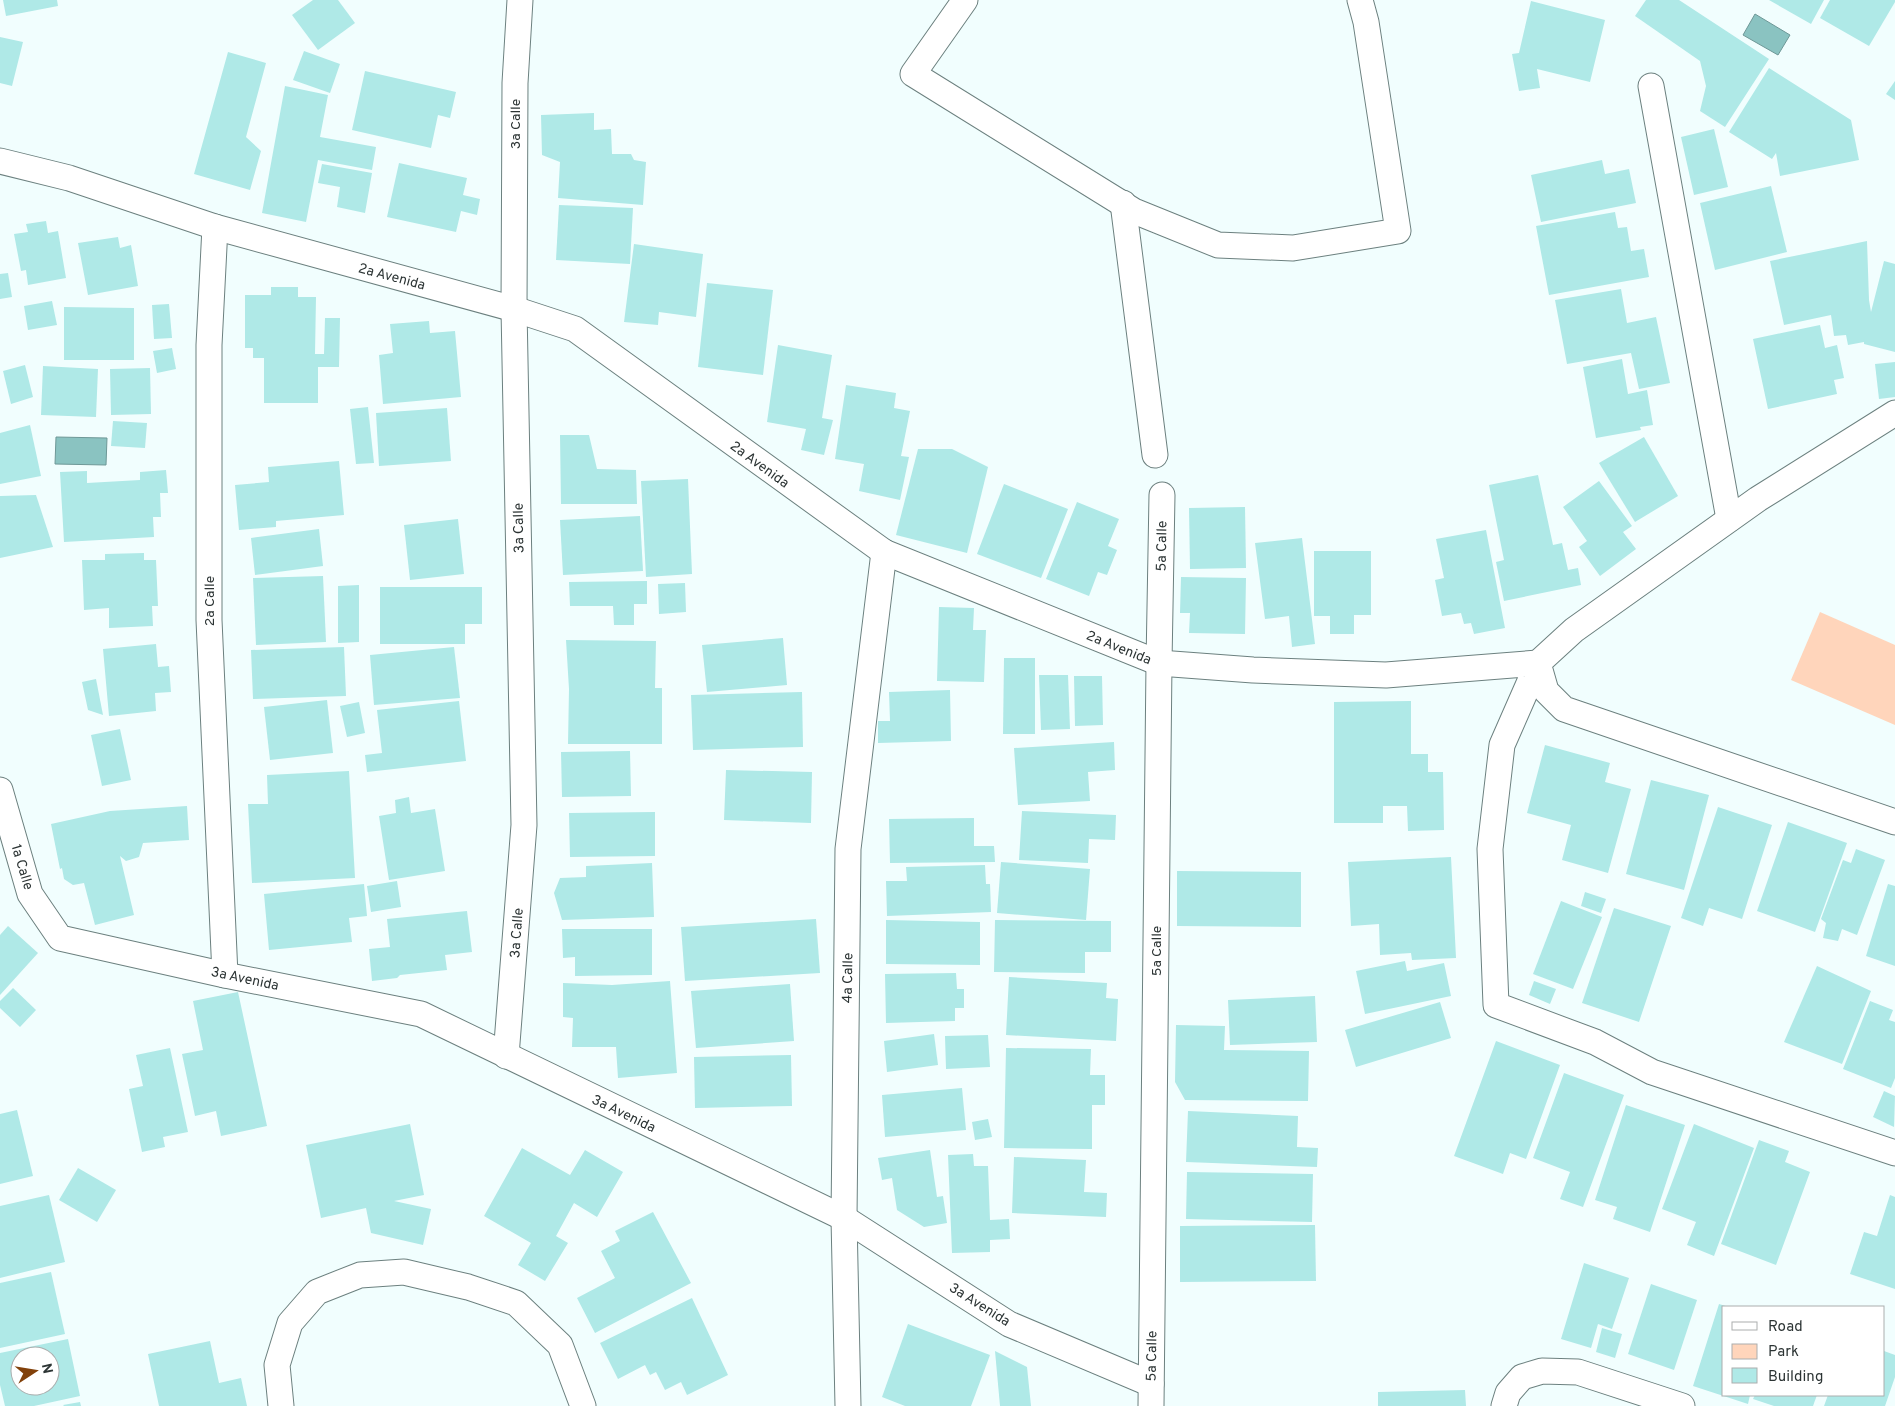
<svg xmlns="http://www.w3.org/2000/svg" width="1895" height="1406" font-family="Overpass,sans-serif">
	<rect width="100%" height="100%" fill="#f1fefe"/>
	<polygon fill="#ffd5bb" points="1820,612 1895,645 1895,725 1791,680"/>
	<g fill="#8ac3c1" stroke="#6e9897">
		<polygon points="1755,14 1790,35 1778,55 1743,35"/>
		<polygon points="56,437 107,438 106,465 55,464"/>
	</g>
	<g fill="#afe9e7" fill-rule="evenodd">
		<polygon points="3,0 57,0 58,6 6,16"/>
		<polygon points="313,0 338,0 355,23 318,50 292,15"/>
		<polygon points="1646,0 1679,0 1769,59 1725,127 1700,111 1706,86 1700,61 1635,16"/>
		<polygon points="1769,0 1824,0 1811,24"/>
		<polygon points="1830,0 1895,0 1895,2 1869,46 1820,18"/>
		<polygon points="1531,1 1605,20 1590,82 1537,69 1540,88 1519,91 1512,54 1519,53"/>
		<polygon points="0,37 23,42 12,86 0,83"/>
		<polygon points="304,51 340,64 330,93 293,80"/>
		<polygon points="228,52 266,63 246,137 261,151 250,190 194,174"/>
		<polygon points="1769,68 1851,120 1859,160 1780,176 1776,153 1772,159 1729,132"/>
		<polygon points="365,71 456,92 450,118 438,115 431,148 352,130"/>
		<polygon points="1895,81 1895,100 1886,94"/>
		<polygon points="285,86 328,95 320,137 376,147 372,170 318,160 306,222 262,213"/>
		<polygon points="594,113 594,130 611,129 612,154 631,154 634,160 646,162 643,205 558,198 560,162 542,155 541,115"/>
		<polygon points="1714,129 1728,187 1694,195 1681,137"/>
		<polygon points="1602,160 1605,174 1629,169 1636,203 1541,222 1531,175"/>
		<polygon points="399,163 467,178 463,195 480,199 477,215 461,211 456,232 387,217"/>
		<polygon points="322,164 372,173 365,213 337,207 340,187 318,183"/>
		<polygon points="1771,186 1787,252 1715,270 1700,203"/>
		<polygon points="559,205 633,208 630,264 556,260"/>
		<polygon points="1615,212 1618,228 1627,227 1631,251 1644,249 1649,277 1549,295 1536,226"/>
		<polygon points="46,221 48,233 58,231 66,278 28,285 26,270 21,271 14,234 28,232 26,224"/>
		<polygon points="118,237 120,248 131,245 138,286 88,295 78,243"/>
		<polygon points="1867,241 1869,300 1871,312 1884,261 1895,264 1895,352 1864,344 1864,342 1848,345 1846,335 1834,336 1831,315 1784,325 1770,261"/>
		<polygon points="634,244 703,254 696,317 659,312 658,325 624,322"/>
		<polygon points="8,273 12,297 0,299 0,274"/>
		<polygon points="707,283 773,290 763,375 698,367"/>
		<polygon points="271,287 298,287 298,297 316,297 315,354 324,354 325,318 340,318 339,367 318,367 318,403 264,403 264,358 253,358 253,348 245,348 245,295 271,295"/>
		<polygon points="1621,289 1627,323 1656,317 1670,383 1639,389 1631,353 1567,364 1555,300"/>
		<polygon points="52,301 57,325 28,330 24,306"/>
		<polygon points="169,304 172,338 154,339 152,305"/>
		<polygon points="64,307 134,308 134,360 64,360"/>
		<polygon points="429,321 430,333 455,331 461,397 383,404 379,355 393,353 390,324"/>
		<polygon points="1820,325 1825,348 1837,345 1844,378 1834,380 1837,394 1768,409 1753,339"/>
		<polygon points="778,345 832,355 822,418 833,420 824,455 801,450 806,429 767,422"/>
		<polygon points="172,348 176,369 157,373 153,351"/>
		<polygon points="1622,359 1628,394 1647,390 1653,425 1640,427 1641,430 1596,438 1583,367"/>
		<polygon points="1895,362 1895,397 1879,399 1875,364"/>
		<polygon points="25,365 33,397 11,404 3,371"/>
		<polygon points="43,366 98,369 96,417 41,415"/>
		<polygon points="150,368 151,414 111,415 110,369"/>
		<polygon points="846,385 896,393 894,408 910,411 901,456 909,457 900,500 859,491 864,464 835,459"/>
		<polygon points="368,407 374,463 356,464 350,409"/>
		<polygon points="447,408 451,461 379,466 376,413"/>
		<polygon points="113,421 147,423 145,448 111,446"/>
		<polygon points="30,425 41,476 0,484 0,433"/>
		<polygon points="560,435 589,435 597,469 636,470 637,504 561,504"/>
		<polygon points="1644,437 1678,496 1635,522 1599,463"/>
		<polygon points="918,449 952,449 988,467 967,553 896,535"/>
		<polygon points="339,461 344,515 276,521 276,527 239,530 235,485 269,482 268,467"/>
		<polygon points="166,470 168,493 160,493 161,517 153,517 154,537 64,542 60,472 87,471 87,483 140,480 140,472"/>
		<polygon points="1538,475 1553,545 1562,543 1568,570 1578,568 1581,585 1504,601 1496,562 1504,560 1489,485"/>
		<polygon points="688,479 692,574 646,577 641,481"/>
		<polygon points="1599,481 1632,526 1623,532 1636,549 1600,576 1579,547 1587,541 1563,507"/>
		<polygon points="1004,484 1068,509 1041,578 977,554"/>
		<polygon points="36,495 53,547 0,558 0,496"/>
		<polygon points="1077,502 1119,519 1108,546 1117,550 1107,575 1098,572 1089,596 1046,579"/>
		<polygon points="1245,507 1246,568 1190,569 1189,508"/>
		<polygon points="640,516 643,571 563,575 560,520"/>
		<polygon points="458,519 464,574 410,580 404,525"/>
		<polygon points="319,529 323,566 255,575 251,538"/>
		<polygon points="1486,530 1505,628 1474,634 1471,623 1464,624 1461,613 1442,616 1435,580 1444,578 1436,539"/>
		<polygon points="1302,538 1315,644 1292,647 1289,616 1265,619 1255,543"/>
		<polygon points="1314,551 1371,551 1371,615 1354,615 1354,634 1330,634 1330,616 1314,616"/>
		<polygon points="144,553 144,560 156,560 158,606 152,606 153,626 109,628 109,608 84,610 82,560 105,560 105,554"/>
		<polygon points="323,576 326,642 256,645 253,578"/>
		<polygon points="1181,577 1246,578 1245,634 1189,633 1190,613 1180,613"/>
		<polygon points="647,581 647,604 634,604 634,625 614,625 613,606 570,606 569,582"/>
		<polygon points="685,583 686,612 659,614 658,584"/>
		<polygon points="359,585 359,642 338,643 338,586"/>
		<polygon points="380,587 482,587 482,624 465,624 465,644 380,644"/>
		<polygon points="939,607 974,608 973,630 986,630 984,682 937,681"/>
		<polygon points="783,638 787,685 707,692 702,645"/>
		<polygon points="566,640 656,641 655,688 662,688 662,744 568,744 569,689"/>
		<polygon points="156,644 158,667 169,666 171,692 155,693 156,711 109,716 103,649"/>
		<polygon points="344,647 346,696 253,699 251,650"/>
		<polygon points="454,647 460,698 374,705 370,655"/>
		<polygon points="1004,658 1035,658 1035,734 1003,734"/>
		<polygon points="1039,675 1068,675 1070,729 1041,730"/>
		<polygon points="1074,676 1102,676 1103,725 1075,726"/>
		<polygon points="96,679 103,715 88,710 82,682"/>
		<polygon points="950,690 951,741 878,743 878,721 890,721 889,692"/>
		<polygon points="802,692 803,747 693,750 691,695"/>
		<polygon points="327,700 333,753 270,760 264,707"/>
		<polygon points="459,701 466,761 367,772 365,755 382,753 377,710"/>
		<polygon points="1411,701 1411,754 1428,754 1428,772 1443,772 1444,830 1408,831 1407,806 1383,806 1383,823 1334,823 1334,702"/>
		<polygon points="359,702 365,733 347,737 340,706"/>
		<polygon points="120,729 131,780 102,786 91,735"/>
		<polygon points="1114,742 1115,770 1088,772 1090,801 1018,805 1014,748"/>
		<polygon points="1545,745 1610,763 1605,782 1631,789 1608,873 1562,860 1571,825 1527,813"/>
		<polygon points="630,751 631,796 562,797 561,752"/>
		<polygon points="726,770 812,772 811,823 724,820"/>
		<polygon points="349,771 355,878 252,883 248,804 268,804 267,775"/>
		<polygon points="1651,780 1709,795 1684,890 1626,874"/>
		<polygon points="409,797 411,813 435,809 445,871 389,880 379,816 396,813 395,800"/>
		<polygon points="187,806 189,840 143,843 139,857 126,861 120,856 134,915 95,925 84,883 73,885 64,879 62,868 60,869 51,824 110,811"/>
		<polygon points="1718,807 1772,825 1742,919 1709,908 1703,926 1681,918"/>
		<polygon points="1022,811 1116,815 1115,840 1089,839 1088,863 1019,860"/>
		<polygon points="655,812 655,856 570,857 569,813"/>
		<polygon points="974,818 974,846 994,846 995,862 890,863 889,819"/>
		<polygon points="1788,822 1847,843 1815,932 1757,911"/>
		<polygon points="1856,849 1885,860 1857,935 1842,929 1838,941 1823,938 1826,923 1821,919 1843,860 1851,863"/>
		<polygon points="1451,857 1456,958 1412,960 1411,953 1380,955 1379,924 1351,926 1348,862"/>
		<polygon points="1001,862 1090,869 1086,920 997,913"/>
		<polygon points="652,863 654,917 562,920 554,893 560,878 586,877 586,866"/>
		<polygon points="985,865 986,884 990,884 991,912 887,916 886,881 907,881 906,867"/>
		<polygon points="1177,871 1301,872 1301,927 1177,926"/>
		<polygon points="397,881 401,907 371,912 367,886"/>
		<polygon points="364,884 367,916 349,918 352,942 269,950 264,894"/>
		<polygon points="1888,884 1895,886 1895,966 1866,956"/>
		<polygon points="1585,892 1606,899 1601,913 1581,906"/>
		<polygon points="1561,901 1602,917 1573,989 1533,974"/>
		<polygon points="1614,908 1671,926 1639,1022 1582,1003"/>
		<polygon points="467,911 472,952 445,955 447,970 400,975 397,978 372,981 369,949 390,947 387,919"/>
		<polygon points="816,919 820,973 685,981 681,927"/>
		<polygon points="886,920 980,922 980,965 886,964"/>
		<polygon points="995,920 1111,921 1111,952 1085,952 1085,973 994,972"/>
		<polygon points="8,926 38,953 0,995 0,935"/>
		<polygon points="562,929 652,929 652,975 575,976 575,957 563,958"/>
		<polygon points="1405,961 1407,971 1444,963 1451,996 1365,1014 1356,971"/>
		<polygon points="1817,966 1871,991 1842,1064 1784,1042"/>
		<polygon points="956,973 957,989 964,989 964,1008 955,1008 955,1021 886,1023 885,974"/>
		<polygon points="1009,977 1107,983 1106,998 1118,999 1116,1041 1006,1035"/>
		<polygon points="670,981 677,1073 618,1078 616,1047 572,1047 573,1018 563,1017 563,983 612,985"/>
		<polygon points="1534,981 1556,989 1550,1004 1529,995"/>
		<polygon points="790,984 794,1041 696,1048 691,991"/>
		<polygon points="13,988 36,1010 20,1027 0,1008 0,1001"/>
		<polygon points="238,992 267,1126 221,1136 216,1111 195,1116 182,1054 203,1050 193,1001"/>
		<polygon points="1315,996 1317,1042 1230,1045 1228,1000"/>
		<polygon points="1870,1001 1893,1010 1889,1020 1895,1022 1895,1078 1891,1088 1843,1069"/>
		<polygon points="1440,1002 1451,1038 1356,1067 1345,1030"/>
		<polygon points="1176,1025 1225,1026 1224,1050 1309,1051 1308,1101 1185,1100 1175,1082"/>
		<polygon points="934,1034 938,1065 887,1072 884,1041"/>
		<polygon points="988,1035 990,1067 946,1069 945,1036"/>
		<polygon points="1496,1041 1560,1065 1526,1159 1510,1153 1503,1174 1454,1156"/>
		<polygon points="170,1048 188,1132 163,1137 165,1147 142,1152 129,1089 143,1086 136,1055"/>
		<polygon points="1006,1048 1091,1049 1090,1075 1105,1075 1105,1105 1092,1105 1092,1149 1004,1148"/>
		<polygon points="791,1055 792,1106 695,1108 694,1057"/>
		<polygon points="1564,1073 1624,1095 1583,1207 1560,1199 1570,1172 1533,1158"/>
		<polygon points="962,1088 966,1130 885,1137 882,1095"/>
		<polygon points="1884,1091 1895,1096 1894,1127 1873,1117"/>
		<polygon points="1626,1105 1685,1125 1650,1232 1613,1219 1617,1207 1595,1200"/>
		<polygon points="17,1110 33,1176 0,1184 0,1114"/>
		<polygon points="1188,1111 1298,1116 1297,1147 1318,1148 1317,1167 1186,1162"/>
		<polygon points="988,1119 992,1137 975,1140 972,1122"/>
		<polygon points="410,1124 424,1195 394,1201 431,1209 423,1245 371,1233 366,1208 321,1218 306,1145"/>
		<polygon points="1694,1124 1754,1148 1714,1256 1687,1245 1696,1222 1662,1209"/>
		<polygon points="1759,1140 1789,1151 1785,1162 1810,1172 1776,1265 1721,1244"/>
		<polygon points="522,1148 570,1175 585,1150 623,1172 597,1217 574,1203 556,1236 568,1243 545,1281 518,1265 531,1243 484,1216"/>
		<polygon points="930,1150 937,1197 943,1196 947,1223 924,1227 897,1210 892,1178 882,1180 878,1158"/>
		<polygon points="973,1154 974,1166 988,1166 990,1220 1009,1219 1010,1239 990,1240 990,1252 952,1253 948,1155"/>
		<polygon points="1014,1157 1086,1160 1084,1192 1107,1193 1106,1217 1012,1213"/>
		<polygon points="78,1168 116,1190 97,1222 59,1200"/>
		<polygon points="1187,1172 1313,1174 1312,1222 1186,1219"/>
		<polygon points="49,1195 65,1262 0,1278 0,1206"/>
		<polygon points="1890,1195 1895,1197 1895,1289 1850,1274 1864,1232 1877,1236"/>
		<polygon points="653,1212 691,1283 595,1333 577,1298 615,1278 601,1251 620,1241 615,1231"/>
		<polygon points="1315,1225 1316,1281 1180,1282 1180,1226"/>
		<polygon points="1584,1263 1629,1278 1612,1329 1598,1324 1591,1348 1561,1339"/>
		<polygon points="51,1272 65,1334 0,1348 0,1283"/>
		<polygon points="1651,1284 1697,1300 1674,1370 1628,1354"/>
		<polygon points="692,1298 728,1375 687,1395 681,1382 665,1390 656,1372 650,1375 645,1365 618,1379 600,1343"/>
		<polygon points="1719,1304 1729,1307 1724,1307 1724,1395 1750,1395 1748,1404 1693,1386"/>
		<polygon points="908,1324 990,1355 971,1406 905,1406 882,1397"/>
		<polygon points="1602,1328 1622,1334 1615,1358 1596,1352"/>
		<path d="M68,1339L80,1396L34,1406H5L0,1385V1353ZM20,1356H50V1386H20Z"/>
		<polygon points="210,1341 219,1383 241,1378 247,1406 159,1406 148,1354"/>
		<polygon points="995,1351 1027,1367 1031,1406 1000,1406"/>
		<polygon points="1884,1351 1895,1355 1895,1377 1885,1406 1824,1406 1828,1395 1884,1395"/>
		<polygon points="1465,1390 1466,1406 1378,1406 1378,1392"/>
		<polygon points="1755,1395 1817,1395 1813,1406 1774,1406 1753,1399"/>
		<polygon points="80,1402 81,1406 64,1406 63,1405"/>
	</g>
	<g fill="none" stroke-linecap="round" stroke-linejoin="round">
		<g stroke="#6c807f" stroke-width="27">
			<g id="street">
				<polyline points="965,0 913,74 1134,211 1218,245 1293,248 1398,231 1366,22 1360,0"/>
				<polyline points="1651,86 1729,519"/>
				<polyline points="0,161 69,178 215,227 514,309 575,329 884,552 1159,663 1253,670 1386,675 1538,663 1502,745 1490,849 1496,1005 1595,1042 1652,1072 1895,1153"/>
				<polyline points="1123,203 1155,455"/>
				<polyline points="215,227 209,345 209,620 225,975"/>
				<polyline points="1895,413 1758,499 1574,630 1538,663 1546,691 1564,709 1895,822"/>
				<polyline points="0,790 30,894 60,938 225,975 421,1014 844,1218 1009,1324 1151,1384"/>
				<polyline points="506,1056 524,825 514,309 515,83 520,0"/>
				<polyline points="281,1406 277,1365 290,1323 317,1292 360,1275 404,1272 468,1287 516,1303 560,1345 583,1406"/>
				<polyline points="848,1406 844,1218 848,849 884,552"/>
				<polyline points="1151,1406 1159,663 1162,495"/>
				<polyline points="1504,1406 1508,1393 1522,1377 1542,1371 1578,1372 1682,1406"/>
			</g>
		</g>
		<use href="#street" stroke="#fff" stroke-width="25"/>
	</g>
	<g text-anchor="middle" stroke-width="5" stroke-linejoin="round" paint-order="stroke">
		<g font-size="14" fill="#2c3434" stroke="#fff">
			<text transform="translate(515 124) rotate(-90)" y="5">3a Calle</text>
			<text transform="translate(392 276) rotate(15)" y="5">2a Avenida</text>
			<text transform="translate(760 464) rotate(36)" y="5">2a Avenida</text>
			<text transform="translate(518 528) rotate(-91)" y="5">3a Calle</text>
			<text transform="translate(1161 546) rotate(-89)" y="5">5a Calle</text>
			<text transform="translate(209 601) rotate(-90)" y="5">2a Calle</text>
			<text transform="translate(1119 647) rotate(22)" y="5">2a Avenida</text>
			<text transform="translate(23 867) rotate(73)" y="5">1a Calle</text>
			<text transform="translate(516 933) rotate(-86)" y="5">3a Calle</text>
			<text transform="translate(1156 951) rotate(-90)" y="5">5a Calle</text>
			<text transform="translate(245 978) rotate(12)" y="5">3a Avenida</text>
			<text transform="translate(847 978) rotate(-89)" y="5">4a Calle</text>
			<text transform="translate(624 1113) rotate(26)" y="5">3a Avenida</text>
			<text transform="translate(980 1304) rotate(32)" y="5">3a Avenida</text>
			<text transform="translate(1151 1356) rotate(-89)" y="5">5a Calle</text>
		</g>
	</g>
	<rect x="1722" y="1306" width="162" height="90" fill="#ffffff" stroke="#abaeae"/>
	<rect x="1732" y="1322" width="25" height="8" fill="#ffffff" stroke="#abaeae"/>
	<text x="1768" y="1331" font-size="15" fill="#2c3434">Road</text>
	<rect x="1732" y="1344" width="25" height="15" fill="#ffd5bb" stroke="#abaeae"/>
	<text x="1768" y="1356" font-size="15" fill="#2c3434">Park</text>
	<rect x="1732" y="1368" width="25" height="15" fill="#afe9e7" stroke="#abaeae"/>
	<text x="1768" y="1381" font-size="15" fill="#2c3434">Building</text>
	<g transform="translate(35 1371) rotate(78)"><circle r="24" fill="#ffffff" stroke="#abaeae"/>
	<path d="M0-4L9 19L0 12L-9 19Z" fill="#82410a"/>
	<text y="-8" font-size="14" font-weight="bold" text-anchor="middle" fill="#2c3434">N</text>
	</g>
</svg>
